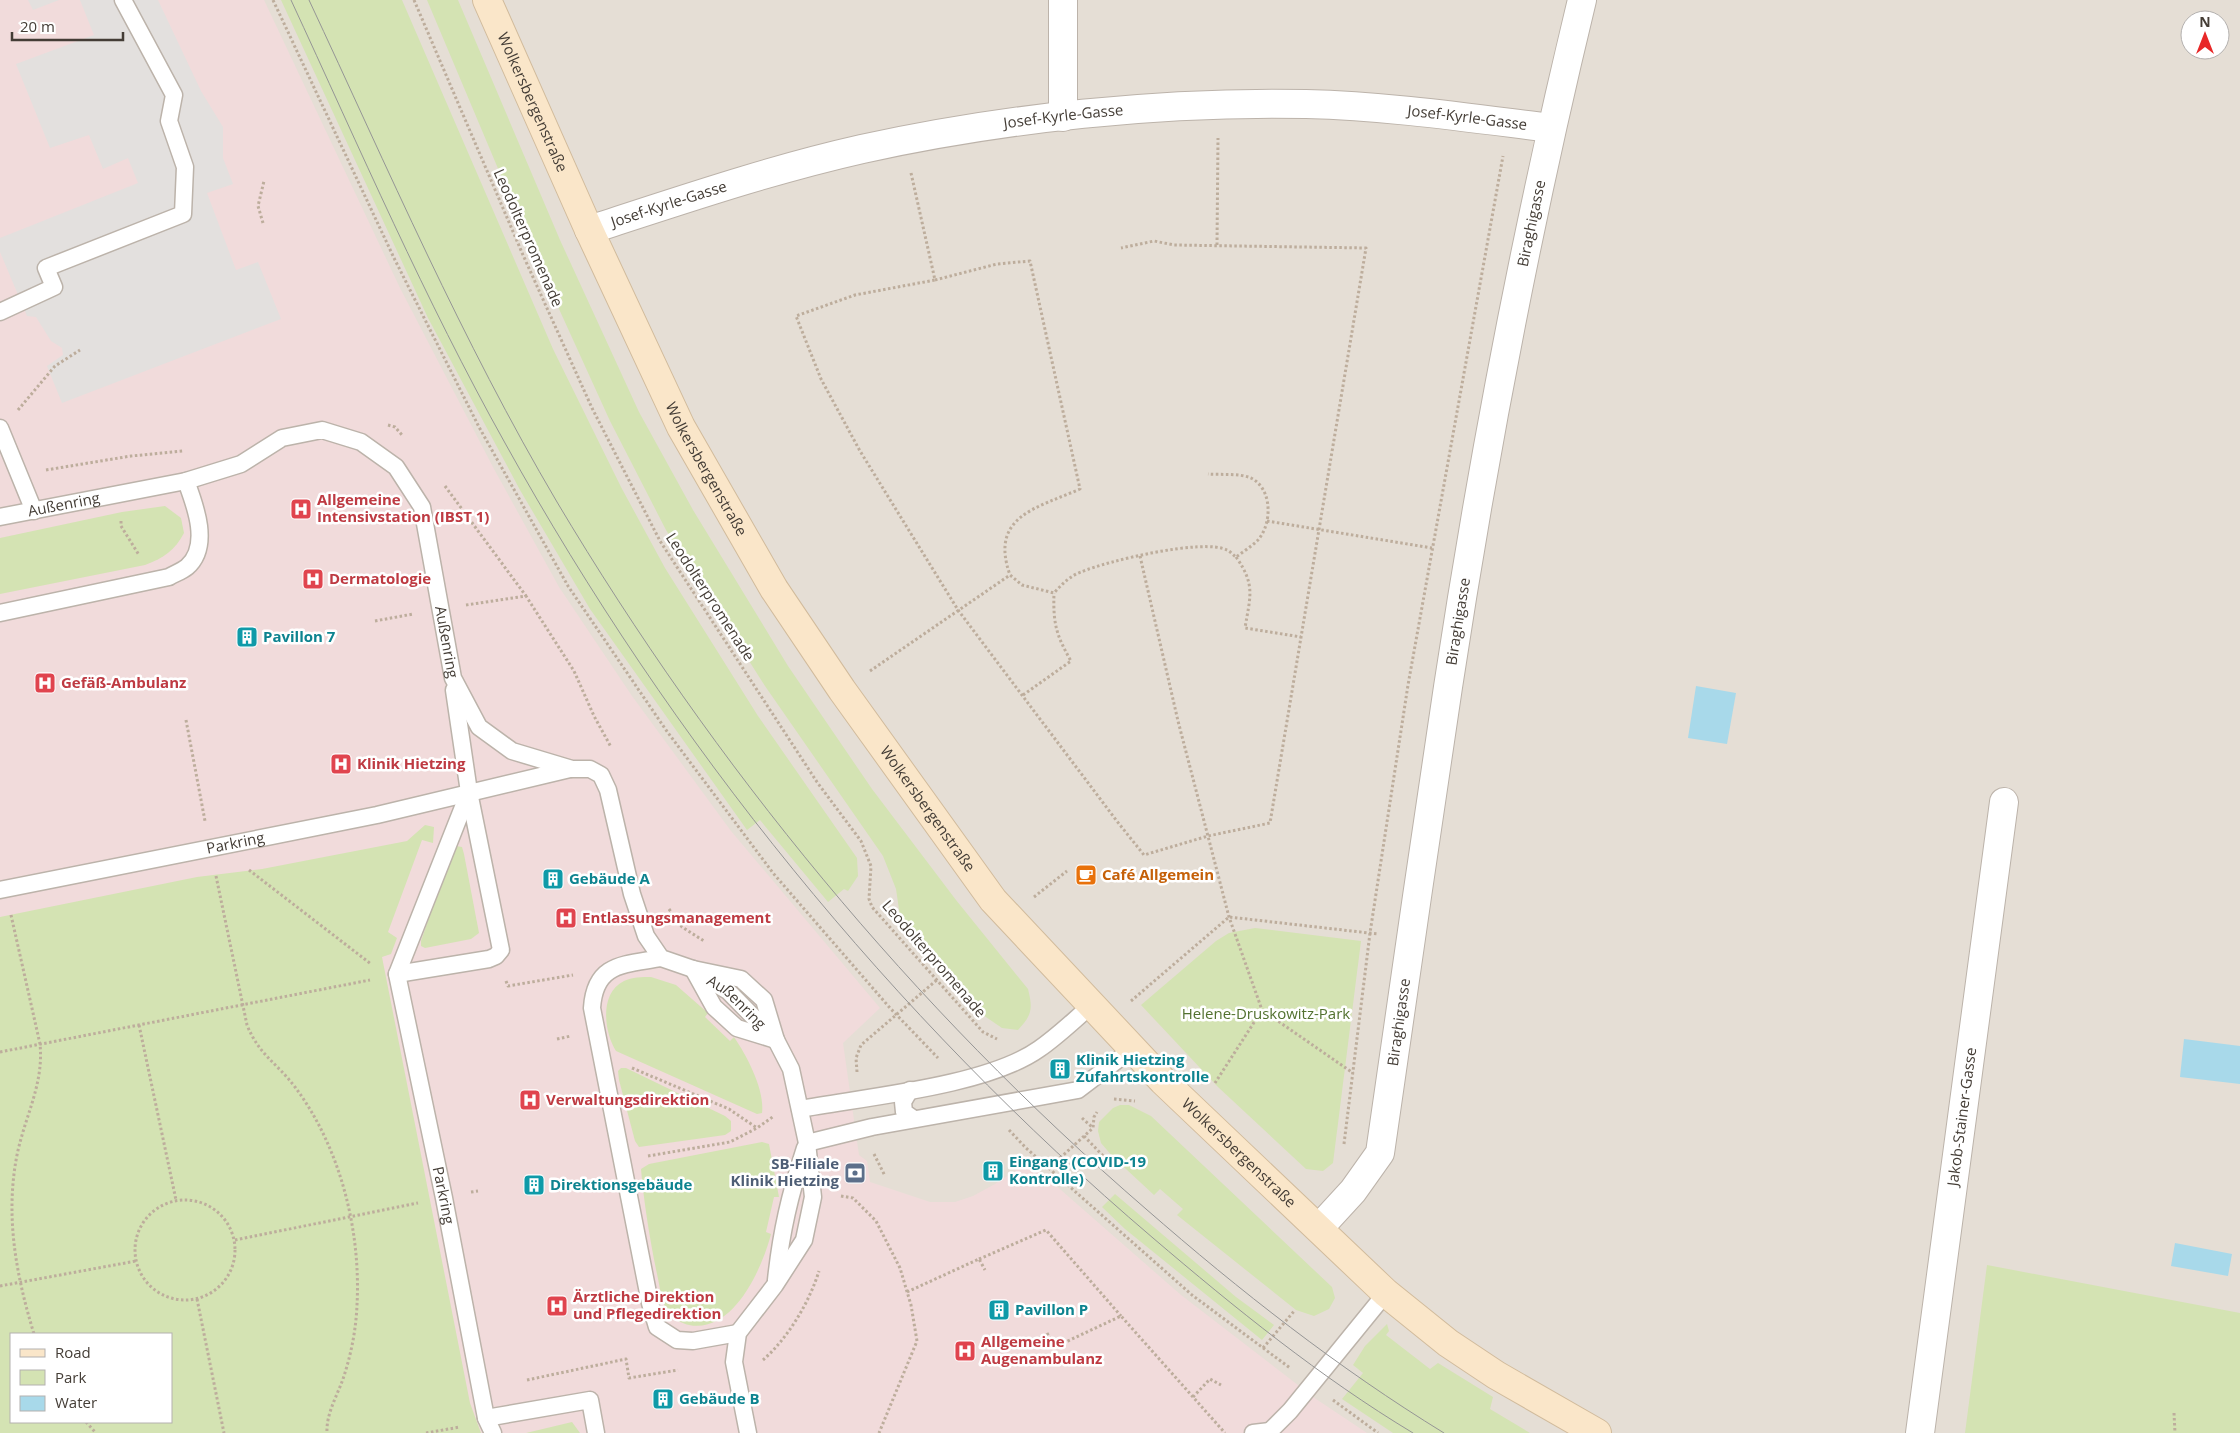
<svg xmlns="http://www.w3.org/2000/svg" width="2240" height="1433" font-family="'Open Sans',sans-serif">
	<rect width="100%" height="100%" fill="#f2ede7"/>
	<path fill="#e5ded5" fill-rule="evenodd" d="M0,0H2240V1433H0ZM2190,20H2220V50H2190ZM11,1334H171V1422H11Z"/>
	<path fill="#f1dbdb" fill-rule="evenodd" d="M0,0H264L400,288L494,469L559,587L632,696L731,831L880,1008L843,1043L859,1155L867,1161L870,1182L930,1202H955L973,1196L995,1184L1029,1162L1181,1295L1316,1399L1367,1433H0ZM11,1334H171V1422H11Z"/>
	<g fill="#d4e3b3" fill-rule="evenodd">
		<polygon points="281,0 402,0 553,349 621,487 665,568 758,716 857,858 858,876 848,891 844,889 828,902 760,820 747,830 590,609 520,490 428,318"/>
		<path d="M427,0H458L560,240L639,412L693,510L788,666L872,789L956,900L1028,989C1033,1009 1032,1015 1018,1030L1002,1028L983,1015L901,923L896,889L883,856L765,686L666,530L610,421L534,254Z"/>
		<path d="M165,506L181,518L184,533C175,550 164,558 145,565L0,594V538L122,512Z"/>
		<path d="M425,825L434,827L433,843L422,840L388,932L397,938L391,954L382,957L470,1403L481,1433H0V917L197,877L262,869L407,841ZM11,1334H171V1422H11Z"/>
		<polygon points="456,846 462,847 464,854 479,933 471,939 425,948 421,946 421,941 452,850"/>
		<polygon points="1255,928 1361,941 1333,1163 1323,1171 1306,1169 1218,1087 1141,1005 1216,941 1229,933"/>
		<path d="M651,977L676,985L708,1013L705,1017L730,1041L734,1037C747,1056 765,1090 762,1113L757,1114L616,1051C604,1032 599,993 624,981C632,977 642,977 651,977Z"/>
		<polygon points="621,1068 626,1068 725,1116 731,1121 731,1131 725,1135 639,1147 635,1141 619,1080 618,1071"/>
		<polygon points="1120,1105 1129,1105 1151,1116 1332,1287 1335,1298 1329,1309 1314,1316 1296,1310 1177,1215 1183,1209 1160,1189 1154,1195 1113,1157 1101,1143 1098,1131 1099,1122 1113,1108"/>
		<path d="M762,1142L769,1144L779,1197H774L766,1232L771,1234C762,1269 733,1334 689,1325C681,1323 672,1319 667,1311C661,1300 660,1287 657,1274C650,1240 644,1204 641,1169L649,1164Z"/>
		<polygon points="1115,1194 1236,1297 1274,1325 1262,1340 1125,1229 1102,1207"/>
		<polygon points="1987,1265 2240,1313 2240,1433 1965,1433"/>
		<polygon points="1387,1324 1389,1331 1386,1335 1430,1369 1438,1363 1493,1397 1490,1409 1530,1433 1393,1433 1342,1399 1363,1373 1353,1365 1365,1346"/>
		<polygon points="572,1422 580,1433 526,1433"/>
	</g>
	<g fill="#e3e0de">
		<polygon points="28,0 59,0 33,10"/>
		<polygon points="80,0 158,0 201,91 223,127 223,158 233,184 207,193 236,270 258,262 281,319 62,403 47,366 63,355 62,348 51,341 36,317 27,316 0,252 0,238 138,183 128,158 103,169 89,135 50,148 16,64 94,35"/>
	</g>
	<g fill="#a8d9ea">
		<polygon points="1696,686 1736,693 1727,744 1688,738"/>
		<polygon points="2184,1039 2240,1046 2240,1084 2180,1077"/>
		<polygon points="2175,1243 2232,1254 2228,1276 2171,1266"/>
	</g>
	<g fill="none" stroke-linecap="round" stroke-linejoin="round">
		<g stroke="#bcb3aa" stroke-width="19">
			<g id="lane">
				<polyline points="0,312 54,287 46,268 183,214 185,167 169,121 174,95 123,0"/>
				<polyline points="0,428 34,511"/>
				<path id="s1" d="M0,517L186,481L241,464L282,438L322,430L361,442L396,467L422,507L453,678L479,727L512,751L572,769H590L601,775L608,790L632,894L646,936L661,958L693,969L741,979L764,1000L776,1040L791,1069L807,1143L813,1197L804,1240L775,1285L738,1333L734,1362L748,1433"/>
				<path d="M0,613L169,577C174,574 182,571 187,567C211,546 195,505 186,481"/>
				<path id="s2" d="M454,690L469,792L397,974L444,1198L486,1418L493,1433"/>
				<path id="s3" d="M0,890L377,815L570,769"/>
				<path d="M661,958C623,965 595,963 592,1008L650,1303L657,1327L677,1340L693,1341L738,1333"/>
				<polyline points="693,969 714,1007 737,1028 776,1040"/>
				<polyline points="397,974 489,959 496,956 501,950 469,792"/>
				<path id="s4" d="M701,975L728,991L775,1039"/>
				<polyline points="910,1090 903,1102 904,1112 914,1119"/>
				<path d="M800,1109C865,1097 987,1086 1039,1049C1058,1036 1075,1019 1092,1005"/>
				<polyline points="807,1143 872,1127 1078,1090 1132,1049"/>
				<path d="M776,1280C781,1232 790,1194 805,1148"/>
				<polyline points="486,1418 590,1400 596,1433"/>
				<polyline points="1270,1431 1290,1411 1386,1293"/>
				<polyline points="1253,1433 1270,1431 1271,1433"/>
			</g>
		</g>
		<g stroke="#bcb3aa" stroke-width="30">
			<g id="street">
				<polyline points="1063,117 1063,0"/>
				<path id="s5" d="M589,230C679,201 769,170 862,149C1004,118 1161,101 1306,104C1388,106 1470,118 1551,128"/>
				<path id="s6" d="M1319,1228L1353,1191L1380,1153C1403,998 1424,842 1448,687C1483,457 1527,227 1582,0"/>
				<path id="s7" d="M1920,1433L2004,802"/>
			</g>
		</g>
		<g stroke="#d1bb9c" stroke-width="30">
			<g id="secondary">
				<path id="s8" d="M487,0L589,230L681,427L774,589L842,690L993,900L1163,1081L1386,1293L1448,1343L1496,1375L1597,1433"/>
			</g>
		</g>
		<g stroke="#bdad9c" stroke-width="3" stroke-dasharray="2.5 2.5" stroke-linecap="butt">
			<polyline points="273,0 394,258 479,427 568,586 666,730 773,873 890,1008 938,1058"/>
			<polyline points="414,0 523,255 592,408 660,541 817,782 861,841 871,866 869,899 872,907 983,1032 997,1039"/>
			<polyline points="911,173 935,280 855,295 796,316 821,379 860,451 958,610 1116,820 1144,855 1208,836 1270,823 1366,248 1174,245 1154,241 1121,248"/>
			<polyline points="263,223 258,206 264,181"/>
			<polyline points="1217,245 1218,138"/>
			<path d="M935,280L997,264L1030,261L1080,489C1037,508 989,516 1010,575"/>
			<polyline points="18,410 55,366 80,350"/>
			<polyline points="388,425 395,427 402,435"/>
			<polyline points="46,470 131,456 183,451"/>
			<polyline points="445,486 526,596"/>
			<polyline points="121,521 121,526 139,555"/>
			<polyline points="1267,521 1432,548"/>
			<polyline points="1140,556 1178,721 1229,917 1262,1010 1215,1083"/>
			<path d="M1236,557C1256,585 1250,597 1245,628L1301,637"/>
			<polyline points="466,605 526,596 574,671 594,716 611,747"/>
			<polyline points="375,621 413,614"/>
			<path d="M870,671L1010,575L1022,585L1054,593C1062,584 1070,576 1081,572C1107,561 1203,538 1227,550C1230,551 1233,555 1236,557C1243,552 1252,546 1258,540C1272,524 1273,489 1251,478C1239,473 1221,475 1208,474"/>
			<path d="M1023,695L1071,661C1056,635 1053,623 1054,593"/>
			<polyline points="186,720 205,821"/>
			<polyline points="249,870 371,964"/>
			<path d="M216,876L247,1025C259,1055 277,1063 295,1087C340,1147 361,1230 357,1305C356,1330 351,1355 343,1379C337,1396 326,1414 327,1433"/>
			<polyline points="1034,897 1067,871"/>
			<polyline points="669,909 682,927 704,941"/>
			<path d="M11,915L40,1044C44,1084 25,1116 17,1155C5,1216 16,1275 34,1334"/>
			<polyline points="506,981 508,986 573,975"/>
			<polyline points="1131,1001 1229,917 1378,934"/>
			<polyline points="1262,1010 1353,1073"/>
			<polyline points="139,1025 176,1200"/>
			<polyline points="557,1039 571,1036"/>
			<polyline points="0,1052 370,980"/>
			<polyline points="632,1068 729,1109 757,1128"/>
			<polyline points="857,1072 856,1058 861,1045 938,979"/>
			<polyline points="1114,1099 1135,1101"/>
			<polyline points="1082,1118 1092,1127"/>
			<polyline points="1009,1130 1026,1148 1192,1295 1290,1368"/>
			<polyline points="1084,1136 1108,1161"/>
			<polyline points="1344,1144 1370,933 1408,685 1503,156"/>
			<polyline points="874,1154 885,1176"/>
			<polyline points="648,1156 730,1142 757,1128 774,1116"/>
			<polyline points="1049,1168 1093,1128 1094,1117 1097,1112"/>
			<polyline points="471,1192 478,1191"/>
			<polyline points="841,1196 853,1198 876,1221 900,1268 911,1305 917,1341 879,1433"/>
			<circle cx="185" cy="1250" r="50"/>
			<polyline points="235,1240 418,1203"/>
			<polyline points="979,1259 1046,1230 1121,1316"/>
			<polyline points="0,1286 136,1261"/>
			<polyline points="907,1292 979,1259 985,1270"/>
			<polyline points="197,1299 224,1433"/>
			<polyline points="1047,1333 1055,1347 1121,1316 1225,1433"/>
			<polyline points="1263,1348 1295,1310"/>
			<path d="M763,1360C788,1338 809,1303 819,1271"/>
			<polyline points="527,1380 626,1359 629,1378 678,1370"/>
			<polyline points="1193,1397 1210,1379 1221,1385"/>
			<polyline points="1333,1400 1378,1433"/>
			<polyline points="2174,1413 2175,1433"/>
			<polyline points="86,1422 96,1433"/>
			<polyline points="426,1433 460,1427"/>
		</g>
		<use href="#lane" stroke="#fff" stroke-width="16"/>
		<use href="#street" stroke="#fff" stroke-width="28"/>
		<use href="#secondary" stroke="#fae6c9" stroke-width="28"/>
		<g stroke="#959595" stroke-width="1">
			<path d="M291,0C360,149 425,300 505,443C672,744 891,1015 1153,1238C1235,1308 1320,1377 1413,1433"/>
			<path d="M309,0C388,169 462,341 557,502C715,767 912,1007 1146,1209C1240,1291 1338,1368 1444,1433"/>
		</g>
	</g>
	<defs>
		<g id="hospital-square" transform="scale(1.125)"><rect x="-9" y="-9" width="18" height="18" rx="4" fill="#e0444e" stroke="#fff"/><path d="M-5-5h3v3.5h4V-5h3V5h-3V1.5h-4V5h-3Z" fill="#fff"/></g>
		<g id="building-square" transform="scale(1.125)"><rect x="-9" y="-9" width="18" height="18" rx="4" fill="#0f9aa8" stroke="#fff"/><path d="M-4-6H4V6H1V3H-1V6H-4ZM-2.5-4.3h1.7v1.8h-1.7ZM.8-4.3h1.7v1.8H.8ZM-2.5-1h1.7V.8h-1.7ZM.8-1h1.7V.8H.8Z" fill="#fff"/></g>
		<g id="cafe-square" transform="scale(1.125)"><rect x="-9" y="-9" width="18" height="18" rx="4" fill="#e8710a" stroke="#fff"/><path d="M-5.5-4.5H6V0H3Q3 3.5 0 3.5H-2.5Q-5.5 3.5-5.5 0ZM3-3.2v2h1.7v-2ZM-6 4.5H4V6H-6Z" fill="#fff"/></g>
		<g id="bank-square" transform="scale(1.125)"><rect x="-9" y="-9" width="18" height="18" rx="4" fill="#5c6f8a" stroke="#fff"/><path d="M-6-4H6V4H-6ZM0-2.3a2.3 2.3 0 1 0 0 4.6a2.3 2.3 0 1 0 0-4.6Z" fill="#fff"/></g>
	</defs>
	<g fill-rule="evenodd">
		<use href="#hospital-square" x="301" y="509"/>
		<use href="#hospital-square" x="313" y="579"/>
		<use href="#building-square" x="247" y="637"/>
		<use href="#hospital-square" x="45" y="683"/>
		<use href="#hospital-square" x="341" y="764"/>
		<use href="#cafe-square" x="1086" y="875"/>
		<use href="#building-square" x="553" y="879"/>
		<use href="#hospital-square" x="566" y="918"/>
		<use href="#building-square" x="1060" y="1069"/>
		<use href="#hospital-square" x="530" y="1100"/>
		<use href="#building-square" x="993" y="1171"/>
		<use href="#bank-square" x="855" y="1173"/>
		<use href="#building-square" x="534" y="1185"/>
		<use href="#hospital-square" x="557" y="1306"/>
		<use href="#building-square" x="999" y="1310"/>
		<use href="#hospital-square" x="965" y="1351"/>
		<use href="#building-square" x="663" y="1399"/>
	</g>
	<g text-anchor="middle" stroke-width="5" stroke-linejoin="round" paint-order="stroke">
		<g font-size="15" fill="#443d36" stroke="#fff">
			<text dy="5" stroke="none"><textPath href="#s8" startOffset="112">Wolkersbergenstraße</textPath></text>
			<text dy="5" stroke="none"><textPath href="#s5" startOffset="489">Josef-Kyrle-Gasse</textPath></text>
			<text dy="5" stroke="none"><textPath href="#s5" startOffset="894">Josef-Kyrle-Gasse</textPath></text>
			<text dy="5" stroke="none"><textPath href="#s5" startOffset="84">Josef-Kyrle-Gasse</textPath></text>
			<text dy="5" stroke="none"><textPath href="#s6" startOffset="1039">Biraghigasse</textPath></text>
			<text transform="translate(528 238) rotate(66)" y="5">Leodolterpromenade</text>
			<text dy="5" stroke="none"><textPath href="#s8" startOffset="518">Wolkersbergenstraße</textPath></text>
			<text dy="5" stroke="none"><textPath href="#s1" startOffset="65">Außenring</textPath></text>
			<text transform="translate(710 597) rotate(57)" y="5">Leodolterpromenade</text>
			<text dy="5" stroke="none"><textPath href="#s6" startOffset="634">Biraghigasse</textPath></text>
			<text dy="5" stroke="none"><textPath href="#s1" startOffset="605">Außenring</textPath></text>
			<text dy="5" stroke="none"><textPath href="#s8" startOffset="924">Wolkersbergenstraße</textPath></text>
			<text dy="5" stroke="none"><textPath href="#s3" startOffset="240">Parkring</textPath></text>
			<text transform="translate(934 959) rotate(49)" y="5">Leodolterpromenade</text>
			<text dy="5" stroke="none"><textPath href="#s4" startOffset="45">Außenring</textPath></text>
			<text dy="5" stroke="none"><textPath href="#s6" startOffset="229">Biraghigasse</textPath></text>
			<text dy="5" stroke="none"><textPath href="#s7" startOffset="319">Jakob-Stainer-Gasse</textPath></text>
			<text dy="5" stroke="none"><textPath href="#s8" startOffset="1389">Wolkersbergenstraße</textPath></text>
			<text dy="5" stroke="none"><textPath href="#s2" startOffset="525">Parkring</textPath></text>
		</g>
		<g font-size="15" font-weight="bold" fill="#be3a42" stroke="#fff" text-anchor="start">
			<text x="317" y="505">Allgemeine<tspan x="317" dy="17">Intensivstation (IBST 1)</tspan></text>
			<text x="329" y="584">Dermatologie</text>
			<text x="61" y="688">Gefäß-Ambulanz</text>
			<text x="357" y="769">Klinik Hietzing</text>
			<text x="582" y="923">Entlassungsmanagement</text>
			<text x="546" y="1105">Verwaltungsdirektion</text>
			<text x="573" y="1302">Ärztliche Direktion<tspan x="573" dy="17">und Pflegedirektion</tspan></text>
			<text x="981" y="1347">Allgemeine<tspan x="981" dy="17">Augenambulanz</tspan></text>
		</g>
		<g font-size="15" font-weight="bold" fill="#0d838f" stroke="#fff" text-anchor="start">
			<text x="263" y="642">Pavillon 7</text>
			<text x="569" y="884">Gebäude A</text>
			<text x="1076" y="1065">Klinik Hietzing<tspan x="1076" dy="17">Zufahrtskontrolle</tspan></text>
			<text x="1009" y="1167">Eingang (COVID-19<tspan x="1009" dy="17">Kontrolle)</tspan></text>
			<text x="550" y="1190">Direktionsgebäude</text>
			<text x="1015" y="1315">Pavillon P</text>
			<text x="679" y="1404">Gebäude B</text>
		</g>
		<g font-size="15" font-weight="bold" fill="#c56008" stroke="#fff" text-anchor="start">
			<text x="1102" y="880">Café Allgemein</text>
		</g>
		<g font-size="15" fill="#52712f" stroke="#fff">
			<text x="1266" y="1019">Helene-Druskowitz-Park</text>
		</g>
		<g font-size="15" font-weight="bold" fill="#4e5e75" stroke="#fff" text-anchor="end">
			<text x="839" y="1169">SB-Filiale<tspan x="839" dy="17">Klinik Hietzing</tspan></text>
		</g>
	</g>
	<rect x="10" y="1333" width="162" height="90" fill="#ffffff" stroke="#b4b1af"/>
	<rect x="20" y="1349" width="25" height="8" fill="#fae6c9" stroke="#b4b1af"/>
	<text x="55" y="1358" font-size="15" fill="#443d36">Road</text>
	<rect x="20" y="1370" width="25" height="15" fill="#d4e3b3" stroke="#b4b1af"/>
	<text x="55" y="1383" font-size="15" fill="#443d36">Park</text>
	<rect x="20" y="1396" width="25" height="15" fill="#a8d9ea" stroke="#b4b1af"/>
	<text x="55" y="1408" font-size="15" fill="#443d36">Water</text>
	<g transform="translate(2205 35)"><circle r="24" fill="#ffffff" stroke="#b4b1af"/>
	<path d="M0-4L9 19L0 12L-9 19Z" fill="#e82828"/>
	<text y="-8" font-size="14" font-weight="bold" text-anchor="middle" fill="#443d36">N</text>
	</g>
	<path d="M12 32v8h111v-8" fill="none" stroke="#443d36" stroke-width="2.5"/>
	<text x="20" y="32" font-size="15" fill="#443d36" stroke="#ffffff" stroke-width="4" paint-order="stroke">20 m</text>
</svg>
